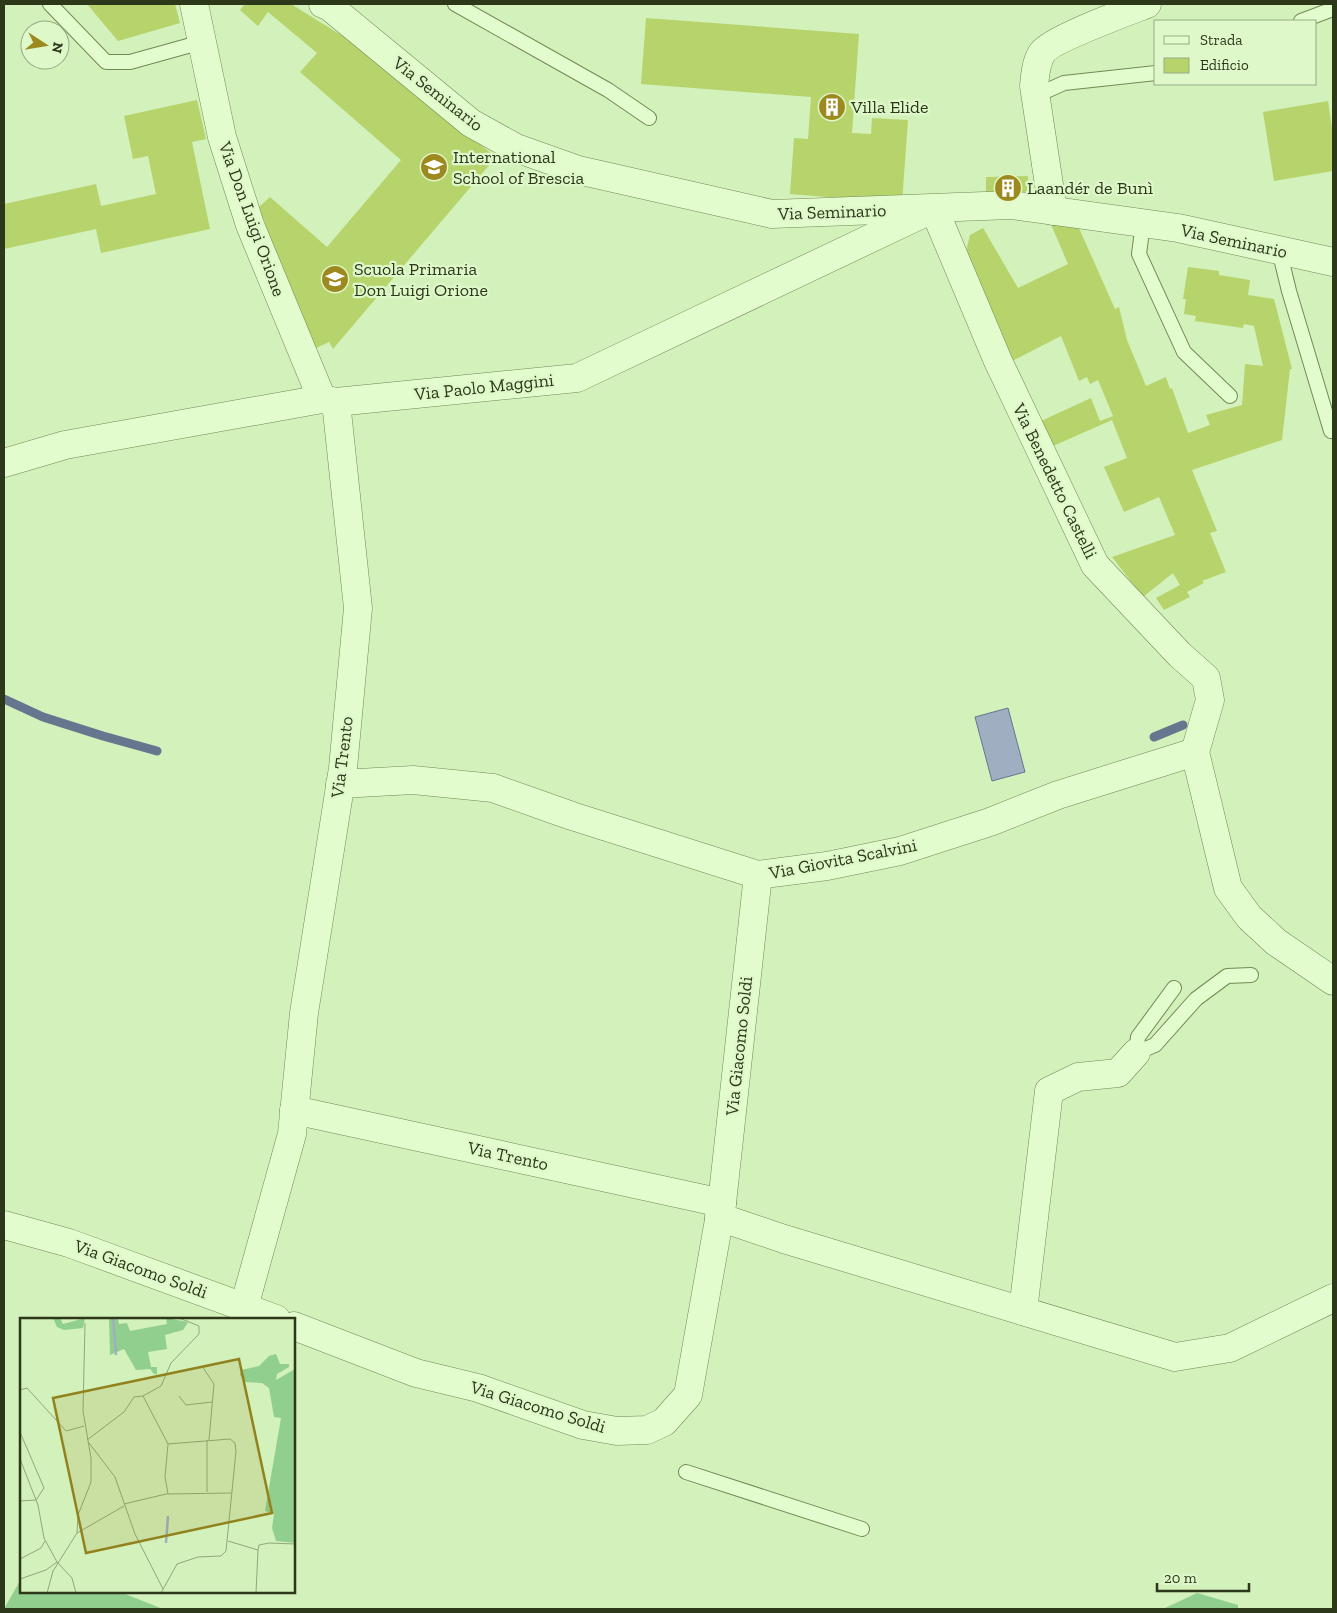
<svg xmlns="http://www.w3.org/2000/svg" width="1337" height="1613" font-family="'Zilla Slab',serif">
	<rect width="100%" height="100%" fill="#d3f1ba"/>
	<g fill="#90cf8e">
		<polygon points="21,1579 21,1592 120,1592 163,1609 4,1609"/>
		<polygon points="1197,1593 1238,1605 1238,1609 1163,1609"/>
	</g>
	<polygon fill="#9faec1" stroke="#66768f" points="1008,708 1025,772 992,781 975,717"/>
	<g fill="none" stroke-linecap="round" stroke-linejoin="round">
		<g stroke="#66768f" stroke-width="9">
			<polyline points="4,699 43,717 103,736 157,751"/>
			<polyline points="1154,737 1183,725"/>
		</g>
	</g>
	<g fill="#b7d36c">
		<polygon points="87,4 175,4 180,23 118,41"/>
		<polygon points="245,4 291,4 349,40 496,157 333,349 329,342 312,350 259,207 270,197 327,247 401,160 300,72 317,53 268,12 258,26 240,10"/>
		<polygon points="646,18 859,34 852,133 871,134 872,118 908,120 902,203 790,194 794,138 808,139 811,97 641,84"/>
		<polygon points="197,100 206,139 192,142 210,229 101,253 96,229 4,249 4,204 96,184 101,206 156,194 148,156 133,159 124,116"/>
		<polygon points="1328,101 1333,135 1333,171 1274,181 1263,112"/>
		<polygon points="1028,176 1029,200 1023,200 1022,192 986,193 986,177"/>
		<polygon points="1050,222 1078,226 1115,309 1119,307 1127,340 1146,386 1166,377 1170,389 1172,388 1188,433 1210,425 1206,415 1242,405 1245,364 1263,366 1254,326 1244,324 1243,328 1195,321 1196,316 1184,314 1186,299 1183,299 1188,267 1219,271 1219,275 1250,280 1248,295 1274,299 1292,369 1290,369 1282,440 1192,470 1217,531 1210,533 1226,572 1202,581 1204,583 1187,592 1190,597 1164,610 1156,598 1180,585 1173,573 1143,597 1112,557 1175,535 1159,497 1124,512 1104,467 1127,458 1112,420 1053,446 1041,421 1091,398 1100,421 1113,416 1098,380 1090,384 1087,377 1079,381 1061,336 1012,361 964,260 970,235 983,228 1018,288 1068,264"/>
	</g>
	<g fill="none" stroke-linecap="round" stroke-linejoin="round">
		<g stroke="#748953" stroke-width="16">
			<g id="lane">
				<polyline points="50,4 106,62 130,62 202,42"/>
				<polyline points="455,4 608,90 649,118"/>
				<polyline points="1301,21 1333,9"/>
				<polyline points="1035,96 1064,83 1156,73"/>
				<polyline points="1143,223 1139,254 1184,352 1230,396"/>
				<polyline points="1279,250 1289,291 1331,431"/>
				<polyline points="1174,988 1138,1037 1136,1053 1155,1045 1196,999 1227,976 1251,975"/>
				<polyline points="686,1472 862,1529"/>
			</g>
		</g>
		<g stroke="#748953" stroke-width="29">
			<g id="street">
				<polyline points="194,4 222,137 250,225 322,399"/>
				<polyline points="323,4 330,7 471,123 516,148 578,170 772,214 1011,205 1178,228 1333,262"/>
				<polyline points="934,209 998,361 1095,565 1180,655 1206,678 1210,700 1195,752 1228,888 1249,917 1276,942 1333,981"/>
				<path d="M1053,211L1034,86C1035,75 1036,62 1042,53C1050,40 1129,11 1147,4"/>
				<polyline points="4,463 65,445 322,399 336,402 577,378 924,213"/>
				<polyline points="340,784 413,780 493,788 572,816 758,875 827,866 900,851 990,822 1058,795 1195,752"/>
				<polyline points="294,1110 722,1203"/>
				<polyline points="719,1217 784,1239 1175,1357 1230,1348 1333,1298"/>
				<polyline points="4,1225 69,1243 276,1319"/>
				<polyline points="244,1307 292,1134 304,1013 343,768 358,608 336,402"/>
				<polyline points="1023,1311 1049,1091 1078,1077 1118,1073 1136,1053"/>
				<polyline points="294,1326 416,1373 478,1388 583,1425 617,1431 647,1430 664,1422 688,1395 722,1203 758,875"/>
			</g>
		</g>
		<use href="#lane" stroke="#e2fcce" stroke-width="14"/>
		<use href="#street" stroke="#e2fcce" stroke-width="28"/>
	</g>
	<defs>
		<g id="building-disc" transform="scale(1.4375)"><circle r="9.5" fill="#9d8a1e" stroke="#def8ca"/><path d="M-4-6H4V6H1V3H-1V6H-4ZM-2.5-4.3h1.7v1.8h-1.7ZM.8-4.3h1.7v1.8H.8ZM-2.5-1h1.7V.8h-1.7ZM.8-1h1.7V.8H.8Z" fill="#fff"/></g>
		<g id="school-disc" transform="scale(1.4375)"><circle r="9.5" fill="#9d8a1e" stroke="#def8ca"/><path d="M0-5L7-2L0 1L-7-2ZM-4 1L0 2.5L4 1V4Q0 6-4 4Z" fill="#fff"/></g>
	</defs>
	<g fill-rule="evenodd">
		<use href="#building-disc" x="832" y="107"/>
		<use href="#school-disc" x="434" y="167"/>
		<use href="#building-disc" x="1008" y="188"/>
		<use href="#school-disc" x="335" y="279"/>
	</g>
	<g text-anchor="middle" stroke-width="4.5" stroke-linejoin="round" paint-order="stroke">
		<g font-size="18" fill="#2d371a" stroke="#def8ca">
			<text transform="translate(438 94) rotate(38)" y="6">Via Seminario</text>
			<text transform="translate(832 212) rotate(-2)" y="6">Via Seminario</text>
			<text transform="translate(252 219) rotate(70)" y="6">Via Don Luigi Orione</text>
			<text transform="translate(1234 241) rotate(12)" y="6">Via Seminario</text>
			<text transform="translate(484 387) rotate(-6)" y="6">Via Paolo Maggini</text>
			<text transform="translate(1055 481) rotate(64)" y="6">Via Benedetto Castelli</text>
			<text transform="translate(342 757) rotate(-83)" y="6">Via Trento</text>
			<text transform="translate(843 859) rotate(-11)" y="6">Via Giovita Scalvini</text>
			<text transform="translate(739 1046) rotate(-84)" y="6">Via Giacomo Soldi</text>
			<text transform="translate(508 1156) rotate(12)" y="6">Via Trento</text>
			<text transform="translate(141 1269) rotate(20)" y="6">Via Giacomo Soldi</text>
			<text transform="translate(538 1407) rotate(17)" y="6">Via Giacomo Soldi</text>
		</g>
		<g font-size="18" fill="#2d371a" stroke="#def8ca" text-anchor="start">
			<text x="851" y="113">Villa Elide</text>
			<text x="453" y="163">International<tspan x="453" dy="21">School of Brescia</tspan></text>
			<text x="1027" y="194">Laandér de Bunì</text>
			<text x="354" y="275">Scuola Primaria<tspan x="354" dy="21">Don Luigi Orione</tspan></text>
		</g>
	</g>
	<g transform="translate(20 1318)">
		<rect width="275" height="275" fill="#d3f1ba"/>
		<path d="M33,0H40L43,6L65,0L63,10L44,12L37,9ZM89,0H98L99,6L107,5L110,13L147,6L146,0L168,4L163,12L145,17L147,31L128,34L131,49H137V56H134L130,51L116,52L104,31L90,37ZM256,36L260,46H269V49L257,56L256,62L275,51V225L256,223L252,210L254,196L245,193L261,100L254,99L249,70L242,65L225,64L220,57L221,52L239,48L249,38Z" fill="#90cf8e"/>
		<path fill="none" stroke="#9faec1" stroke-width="2.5" d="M93,0L96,37M146,225L148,198"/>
		<path fill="none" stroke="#91a77a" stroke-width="1" d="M182,48L194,66L189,122M0,72L7,70L46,113L64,108M123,78L148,126L145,159L148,176M159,78L166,87L192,84M0,114L24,170L16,182L0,183M67,122L104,94L114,79L123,78L141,68L151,45L179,16V8L159,0M69,125L95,159L115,216L143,271M0,141L18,187L24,220L37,244L52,260L56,275M187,174V122M104,186L146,176L211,175M57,215L58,197L71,164V140L63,93L65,5M208,223L238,232M238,232L239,227L249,225L275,226M0,241L21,230L25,223M0,261L26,252L37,244M27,275L33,253L57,215L104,188M141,275L157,246L178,239L201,238L206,233L216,133L215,125L210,121L148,126M236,275L238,232"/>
		<path fill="#92821e" fill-opacity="0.15" stroke="#92821e" stroke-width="2.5" d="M219,41L252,195L66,235L33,80Z"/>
		<rect width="275" height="275" fill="none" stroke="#2d371a" stroke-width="2.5"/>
	</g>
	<rect width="1337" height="1613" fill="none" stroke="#2d371a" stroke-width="10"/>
	<rect x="1154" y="20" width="162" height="65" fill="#def8ca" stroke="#97ab84"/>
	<rect x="1164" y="36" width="25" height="8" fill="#e2fcce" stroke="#97ab84"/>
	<text x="1200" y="45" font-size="15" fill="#2d371a">Strada</text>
	<rect x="1164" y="58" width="25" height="15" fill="#b7d36c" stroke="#97ab84"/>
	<text x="1200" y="70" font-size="15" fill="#2d371a">Edificio</text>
	<g transform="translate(45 45) rotate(102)"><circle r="24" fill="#def8ca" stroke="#97ab84"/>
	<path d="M0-4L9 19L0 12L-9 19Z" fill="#9d8a1e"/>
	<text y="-8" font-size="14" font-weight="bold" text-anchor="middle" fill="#2d371a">N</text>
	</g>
	<path d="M1157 1583v8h92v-8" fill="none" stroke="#2d371a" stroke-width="2.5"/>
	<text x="1164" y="1583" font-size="15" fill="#2d371a" stroke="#def8ca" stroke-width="4" paint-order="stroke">20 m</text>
</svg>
